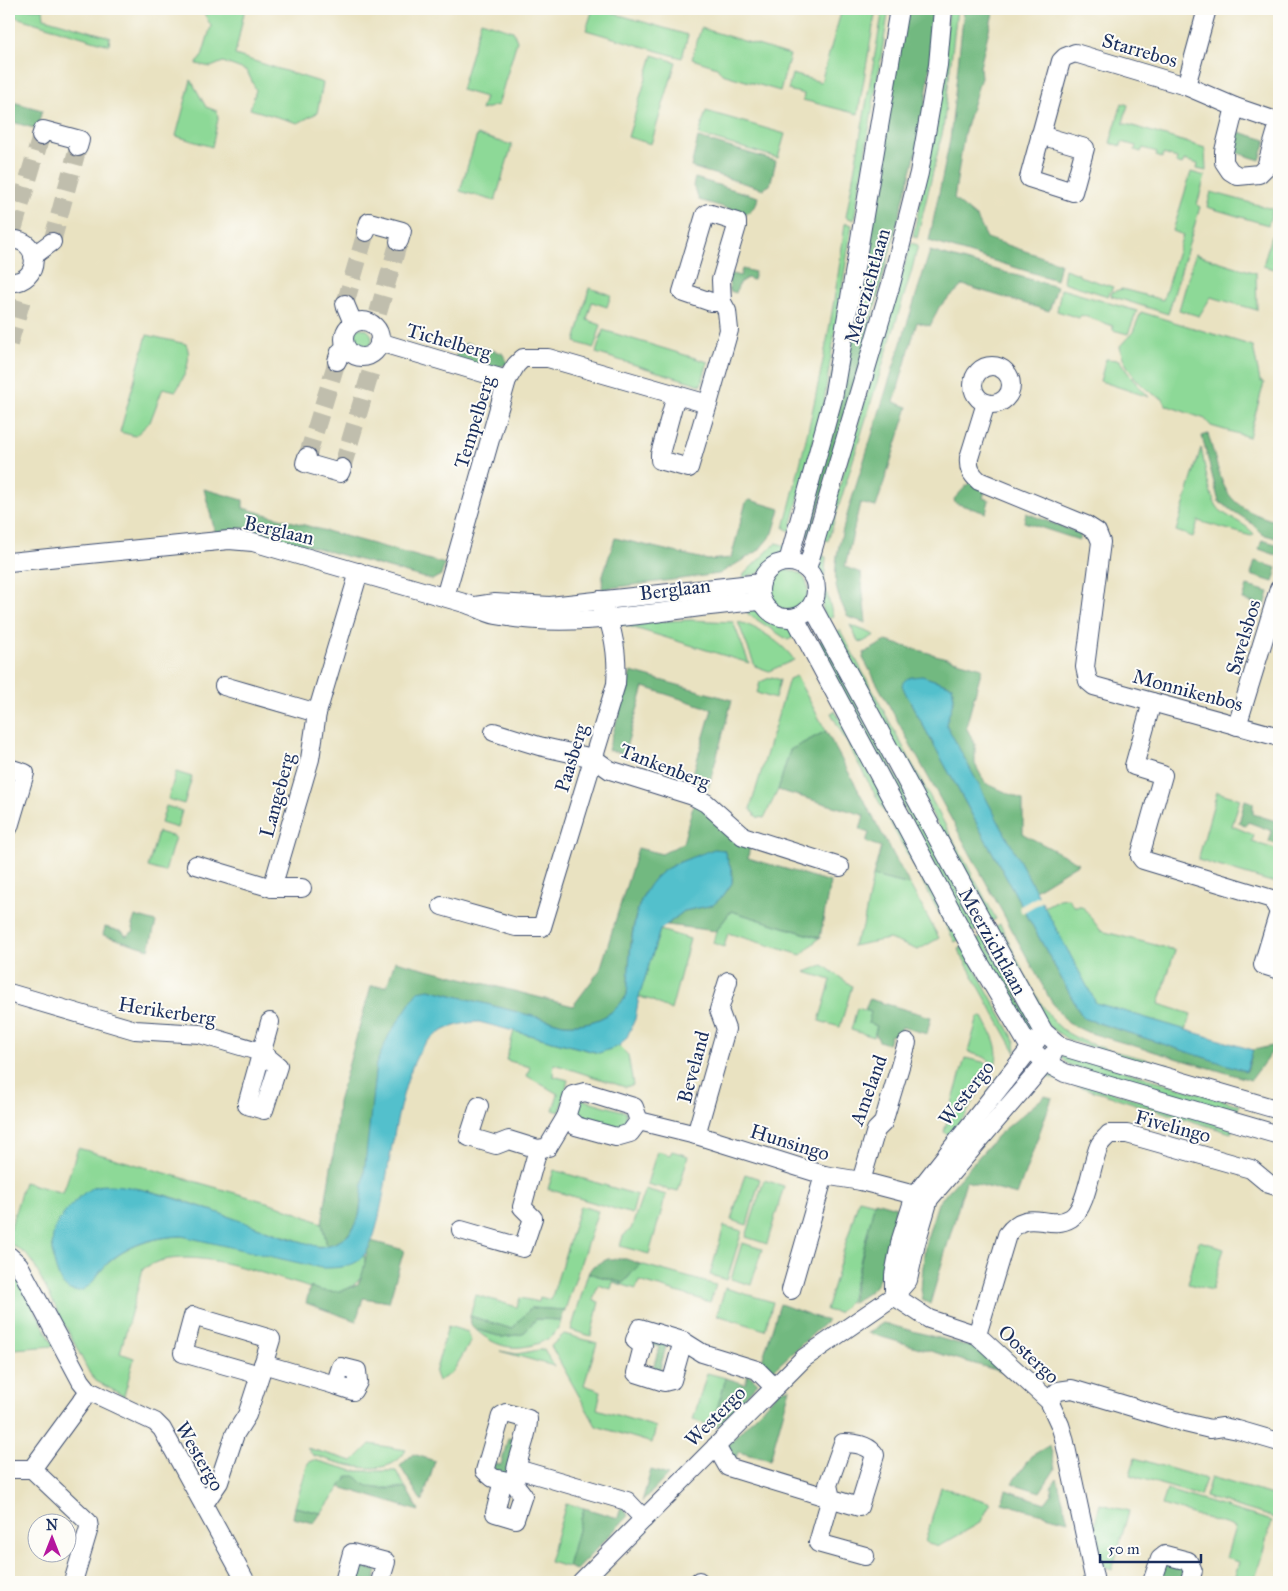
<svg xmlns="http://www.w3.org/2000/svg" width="1288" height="1591" font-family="'IM FELL Great Primer',serif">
	<rect width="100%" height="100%" fill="#fdfcf7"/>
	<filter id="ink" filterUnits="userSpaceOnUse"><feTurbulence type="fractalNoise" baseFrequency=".02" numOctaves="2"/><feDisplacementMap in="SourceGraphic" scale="10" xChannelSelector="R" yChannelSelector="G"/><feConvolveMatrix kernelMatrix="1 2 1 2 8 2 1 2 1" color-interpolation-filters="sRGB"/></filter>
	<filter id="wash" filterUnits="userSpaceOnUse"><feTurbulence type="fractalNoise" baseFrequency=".0096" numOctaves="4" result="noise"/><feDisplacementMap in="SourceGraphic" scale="20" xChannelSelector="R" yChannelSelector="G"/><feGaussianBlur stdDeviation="1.12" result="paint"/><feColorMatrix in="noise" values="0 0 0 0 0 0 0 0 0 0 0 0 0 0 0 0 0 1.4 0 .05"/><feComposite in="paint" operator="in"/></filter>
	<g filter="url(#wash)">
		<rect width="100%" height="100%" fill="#e9e2c1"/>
		<g fill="#8dd997" stroke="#54847a">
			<polygon points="9,9 43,9 44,18 110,37 109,45 9,15"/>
			<polygon points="205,9 248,9 244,13 235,55 323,83 317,113 298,123 250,109 256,90 247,71 223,62 211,67 196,64 202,56 211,26 204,13"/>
			<polygon points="593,9 599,9 688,35 682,58 586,30"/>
			<polygon points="842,9 876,9 858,114 803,100 804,94 788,90 792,74 821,82"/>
			<polygon points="883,9 889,9 854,220 846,217"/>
			<polygon points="949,9 957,9 943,130 917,238 913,236 936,128"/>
			<polygon points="481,21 513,31 517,41 498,105 481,110 485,97 461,90"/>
			<polygon points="701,28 790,55 780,91 722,74 717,67 692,59"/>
			<polygon points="653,55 676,62 651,144 628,137"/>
			<polygon points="191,80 206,107 217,111 218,119 212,147 176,136"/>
			<polygon points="1122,103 1128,105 1123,123 1205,148 1206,171 1197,169 1198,164 1184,160 1182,165 1176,163 1177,158 1163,154 1162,158 1156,156 1157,152 1143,148 1141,152 1135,150 1136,146 1122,142 1121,146 1110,143"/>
			<polygon points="706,111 785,134 778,158 699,135"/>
			<polygon points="477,135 512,145 495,201 460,191"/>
			<polygon points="1191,172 1205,176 1197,205 1200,207 1168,314 1111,296 1112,292 1122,289 1163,300 1183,235 1173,231"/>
			<polygon points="1211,192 1273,209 1268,225 1207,207"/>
			<path d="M845,223L852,225L824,401L790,531L784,528C810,428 833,326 845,223Z"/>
			<polygon points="1271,236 1279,239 1279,270 1263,266"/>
			<polygon points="911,243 918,245 911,273 828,541 822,539 828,527"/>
			<polygon points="1195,254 1256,273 1257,310 1211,297 1199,316 1179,310"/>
			<polygon points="1065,269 1079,274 1079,276 1113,287 1108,296 1063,282"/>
			<polygon points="589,288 611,295 607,307 592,302 587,320 601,325 594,348 575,342"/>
			<polygon points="1061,289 1137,311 1128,334 1113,330 1113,326 1081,315 1079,318 1057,311"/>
			<path d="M1141,312L1253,346L1260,381L1264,383L1249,437L1211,426L1205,419L1165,405L1163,399C1143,391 1123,368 1120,346L1133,332Z"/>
			<circle cx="361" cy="339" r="11"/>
			<polygon points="603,330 708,362 701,385 596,353"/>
			<path d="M147,335L186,344C193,359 184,378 176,391L163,388L150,422L135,436L120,432Z"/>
			<polygon points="1106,359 1119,360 1133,380 1149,397 1100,381"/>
			<path d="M1201,448C1205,465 1209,501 1221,511C1232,520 1245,523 1254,534L1251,536L1198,521L1193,537L1176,531Z"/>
			<path d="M776,543L787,546C781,557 765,567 755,576L753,574L743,578L744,574Z"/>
			<path d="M818,554L826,557L824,583L833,616L826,620C821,607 822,602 822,588C821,574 814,571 818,554Z"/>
			<circle cx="788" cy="590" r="20"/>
			<path d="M747,607C762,609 772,620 787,625V627L796,636L788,640L748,614Z"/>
			<polygon points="690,620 733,622 749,663 618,623"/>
			<path d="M738,622C757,626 785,645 794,660L769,671L755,666Z"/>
			<polygon points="850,625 875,635 863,642 858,641"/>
			<polygon points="840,630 996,919 990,922 835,633"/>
			<polygon points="823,640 979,928 971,933 815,644"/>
			<polygon points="796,676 826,731 790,750 778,790 764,818 757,817 750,809 789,679"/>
			<polygon points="772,677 780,680 775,699 757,693 760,682"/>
			<polygon points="835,711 960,939 955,942 831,713"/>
			<polygon points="176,772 192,777 184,804 168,799"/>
			<polygon points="1217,792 1240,799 1232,826 1254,835 1252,842 1279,850 1279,869 1275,883 1198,860"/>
			<polygon points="166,806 182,811 177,828 161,823"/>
			<polygon points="158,832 175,837 165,872 148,867"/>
			<polygon points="873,876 910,885 939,938 918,950 889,939 852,946 863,926"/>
			<polygon points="1068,898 1074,906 1082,906 1101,931 1175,950 1159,1004 1191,1014 1186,1030 1096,1003 1044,907 1059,899"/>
			<polygon points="731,911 819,938 801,955 728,933 724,947 713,943 716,931"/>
			<path d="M1000,924C1014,951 1040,1013 1063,1030C1090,1049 1137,1056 1169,1065L1139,1064L1067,1039L1047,1025L994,928Z"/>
			<polygon points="660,930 690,939 671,1010 651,1000 639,997"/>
			<polygon points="983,936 1034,1025 1034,1032 1028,1037 976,941"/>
			<polygon points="963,947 1015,1041 1016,1053 958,949"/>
			<polygon points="823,965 852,986 840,1027 819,1021 831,980 805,972"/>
			<polygon points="857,1008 871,1012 877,1025 874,1037 851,1030"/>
			<path d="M978,1017H983C991,1033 1001,1047 995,1065L984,1057L968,1052Z"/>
			<polygon points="514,1031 598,1053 619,1046 628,1055 633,1085 625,1087 554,1064 553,1076 568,1080 560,1112 553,1110 558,1094 527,1076 530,1067 506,1060"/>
			<polygon points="1058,1055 1077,1057 1239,1105 1236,1114 1069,1065"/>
			<polygon points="965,1058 983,1062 992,1069 965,1116 948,1134 944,1132"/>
			<polygon points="1057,1075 1233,1129 1231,1133 1045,1076"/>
			<polygon points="581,1099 626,1112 626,1126 621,1130 579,1119 575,1113"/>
			<path d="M78,1148L277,1205L322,1223L327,1246C315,1248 303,1242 291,1238C234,1223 150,1178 93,1187L90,1285C110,1252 145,1237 182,1236L357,1261L364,1253C369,1276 354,1291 331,1293C321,1293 308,1287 298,1284C256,1272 182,1242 143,1269L120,1353L134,1358L124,1396L96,1381L90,1374L34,1265L26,1254L9,1243V1233L24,1182L63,1193Z"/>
			<polygon points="657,1151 670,1155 672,1151 688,1156 678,1192 647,1184"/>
			<polygon points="554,1170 637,1195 632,1214 548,1189"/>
			<polygon points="745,1174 760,1179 747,1225 731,1220"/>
			<polygon points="764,1180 784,1186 767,1244 746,1237"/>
			<polygon points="645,1189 666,1195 649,1254 620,1246 623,1236 631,1229"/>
			<polygon points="859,1199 875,1203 850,1301 838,1313 826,1310"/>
			<polygon points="580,1206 598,1211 565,1310 531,1308 512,1329 470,1316 476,1295 517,1307 520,1298 539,1302 540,1297 551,1300"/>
			<polygon points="724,1226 742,1231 727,1280 710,1275"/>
			<polygon points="1199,1241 1224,1248 1212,1290 1188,1284"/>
			<polygon points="742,1243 762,1249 751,1285 731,1279"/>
			<polygon points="640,1264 716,1285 710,1302 639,1281 636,1289 613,1282 611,1289 598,1285 593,1300 599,1302 591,1336 571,1330 588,1273 623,1283"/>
			<polygon points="9,1266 15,1273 54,1346 14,1349 9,1356"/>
			<polygon points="725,1288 773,1302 765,1330 717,1315"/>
			<path d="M536,1319L561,1320C559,1341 527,1349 510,1347C496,1345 485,1338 475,1329L502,1337L523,1334Z"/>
			<polygon points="448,1326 468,1332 471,1341 452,1373 438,1381 435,1373"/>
			<polygon points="564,1334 597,1343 584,1385 601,1391 597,1409 656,1427 652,1443 596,1426 551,1346"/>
			<polygon points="544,1349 554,1366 500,1351 517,1354"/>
			<polygon points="707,1373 726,1378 712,1426 693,1420"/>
			<path d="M370,1444L406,1450C389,1482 339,1463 313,1455L307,1448L353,1461Z"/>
			<polygon points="1135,1458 1206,1479 1200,1496 1130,1475"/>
			<polygon points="314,1460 354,1471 396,1471 406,1488 372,1488 349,1476 321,1513 295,1507 308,1463"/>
			<polygon points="1211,1477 1279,1497 1279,1519 1205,1497"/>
			<polygon points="941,1487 991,1503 980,1523 939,1546 925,1542"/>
			<polygon points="1167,1490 1272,1521 1254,1582 1233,1582 1239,1562 1226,1558 1235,1527 1162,1505"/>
			<polygon points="566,1504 584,1508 568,1567 549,1562"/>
			<polygon points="1100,1504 1129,1511 1112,1570 1103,1567 1094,1526"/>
		</g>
		<g fill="#72b980" stroke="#46746f">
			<polygon points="904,9 937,9 922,130 841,436 810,537 800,533"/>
			<polygon points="964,9 994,9 980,67 981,77 964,134 954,199 977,218 987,238 1060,263 1056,280 929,241 950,140"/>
			<polygon points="9,101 42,110 37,129 9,121 9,113 13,113 9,106"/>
			<polygon points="1236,131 1266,140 1260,160 1231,151"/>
			<polygon points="698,138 776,161 770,185 763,189 691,167"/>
			<polygon points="695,178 758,197 756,205 747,214 699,200 693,186"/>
			<path d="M930,251L1057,287L1049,311L963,285L939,307L930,326L917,322L894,402L908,407L876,507L860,503L845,567L861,573L866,623L848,617C843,607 837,595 836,584C833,558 843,530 850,505Z"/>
			<polygon points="742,269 755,272 753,280 747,278 739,283 736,293 730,291 728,273 740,276"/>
			<path d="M467,343L502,353L508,363C491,374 473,364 455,359L458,348Z"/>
			<path d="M1208,434C1224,487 1220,506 1279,522V539L1262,534L1250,522L1219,502L1202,436Z"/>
			<polygon points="971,481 986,487 983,498 989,500 986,513 955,503 954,499"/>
			<polygon points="204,489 243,500 243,508 445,564 441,575 432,580 244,528 215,532"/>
			<polygon points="750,500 780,509 773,533 758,551 719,574 602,589 603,575 615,538 708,560 731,558 746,502"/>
			<polygon points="1026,513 1076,532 1081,531 1079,540 1024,522"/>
			<polygon points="1262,540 1279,545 1279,556 1259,549"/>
			<polygon points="1255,561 1277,568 1273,582 1251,575"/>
			<polygon points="1247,586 1269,592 1265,606 1243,600"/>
			<polygon points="886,641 982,668 966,727 975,744 975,764 985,783 1023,800 1023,834 1079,863 1035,890 945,724 954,698 952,686 922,676 906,694 1083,1018 1247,1071 1253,1050 1277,1045 1251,1080 1087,1032 1068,1023 1051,1001 863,658 864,653"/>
			<polygon points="631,672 732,700 708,789 690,784 712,709 644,687 624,754 608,750"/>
			<polygon points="826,731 910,885 873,876 881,847 866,842 869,833 860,830 864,815 778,790 790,750"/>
			<polygon points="1245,800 1253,803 1253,814 1279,822 1279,845 1269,842 1272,831 1248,822 1246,825 1239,823"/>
			<path d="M694,802L750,844L748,858L830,882L820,938L731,911L716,931L667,925L684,911L712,905L723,896L732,883V872L724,850C704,855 682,858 665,870C627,896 631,954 627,995C612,1018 590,1026 563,1024L429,989L376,1064L365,1175L358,1223L343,1240L327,1246L322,1223L335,1143L338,1102L371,986H387L395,961L573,1006L600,970L638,848L662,854L683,843Z"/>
			<polygon points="135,916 156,922 149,949 103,935 105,927 123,932 126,936 134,931 132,925"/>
			<polygon points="869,999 931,1017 927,1034 902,1027 899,1037 891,1035 888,1044 879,1041 875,1033 877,1026 868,1023 871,1012 865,1010"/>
			<polygon points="1045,1096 1052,1098 1017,1195 966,1181 930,1304 923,1300 921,1289 925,1245 938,1203 998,1135"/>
			<path d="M875,1201L896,1207C891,1230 889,1259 878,1281C873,1292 861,1297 851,1303Z"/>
			<path d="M371,1241L404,1250L389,1302L363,1298L356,1321L306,1303L310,1287C329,1294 341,1293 358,1284C367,1268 363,1257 371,1241Z"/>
			<polygon points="608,1259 626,1259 640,1264 623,1283 588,1273 593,1266"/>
			<polygon points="780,1304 827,1321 769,1374 760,1367"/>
			<polygon points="531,1308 565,1310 561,1320 536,1319 523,1334 502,1337 475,1329 471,1325 470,1316 512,1329"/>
			<polygon points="883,1323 979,1349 1006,1373 868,1333"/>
			<polygon points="645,1338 667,1343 660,1369 668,1372 667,1375 652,1372 659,1347 645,1343"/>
			<polygon points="748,1374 758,1383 717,1427 712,1426 726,1378 745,1384"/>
			<polygon points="790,1388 770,1460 738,1452 735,1461 724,1449 780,1390"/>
			<polygon points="508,1438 519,1440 507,1475 495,1472 492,1463 501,1465"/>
			<polygon points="1050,1445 1055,1469 1040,1492 1012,1483 1031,1456"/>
			<polygon points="413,1454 435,1461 422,1502 400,1466"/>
			<polygon points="651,1470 668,1475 642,1502"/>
			<path d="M348,1476H356C368,1493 387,1488 406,1488L419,1511L340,1487Z"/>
			<polygon points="1057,1478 1068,1521 1002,1503 1006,1490 1045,1503 1052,1494 1051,1487"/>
			<polygon points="295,1507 321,1513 314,1523 293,1518"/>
			<polygon points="621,1507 624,1508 628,1516 576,1570 568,1567 584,1508 618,1518"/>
			<polygon points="1169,1562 1181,1566 1185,1574 1182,1582 1157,1582 1162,1567"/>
			<polygon points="363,1567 377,1571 374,1582 358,1582"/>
		</g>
		<g fill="#53c0cc" stroke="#377895">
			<path d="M922,676L952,686L954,698L946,724L1096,1003L1253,1050L1246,1071L1083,1018L906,694L902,685C905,676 914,677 922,676Z"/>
			<path d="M714,849L724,850L732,872V883L723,896L713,905L684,911L660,930L639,997L635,1019L627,1037L619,1046L599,1053L479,1022C457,1022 429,1033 418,1054C399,1090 390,1160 382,1202C378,1220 374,1249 358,1261C348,1268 332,1268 321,1268L182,1236C155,1237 130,1244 109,1262C98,1271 90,1294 73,1291C55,1288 49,1245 54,1231C58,1218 81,1192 94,1187C127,1175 239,1221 276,1234C290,1239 305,1242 319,1247C341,1244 356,1234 360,1211L376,1064L389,1035L418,991L429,989L563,1024C590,1026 612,1018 627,995C631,956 628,890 668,868C682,860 699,855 714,849Z"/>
		</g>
		<polygon fill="#e9e2c1" points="1040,895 1043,901 1022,913 1019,907"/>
	</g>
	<g filter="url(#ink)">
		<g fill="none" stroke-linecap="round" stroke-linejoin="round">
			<g stroke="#c0bead" stroke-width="18" stroke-dasharray="18 9" stroke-linecap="butt">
				<polyline points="13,230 41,136"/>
				<polyline points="52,242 78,147"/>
				<polyline points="345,304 366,232"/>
				<polyline points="378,313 399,241"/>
				<polyline points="9,344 23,296"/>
				<polyline points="307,457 337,361"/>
				<polyline points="342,468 371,371"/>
			</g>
			<g stroke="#3a4a6d" stroke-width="20">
				<g id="minor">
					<polyline points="1186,86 1207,9"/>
					<polyline points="1235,107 1224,151 1224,162 1230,171 1238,176 1259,174 1266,167 1279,123"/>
					<polyline points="1040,135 1085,148 1073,192 1029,178 1061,61 1065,57 1075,53 1186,86 1235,107 1279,122"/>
					<polyline points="41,136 43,130 80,140 78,147"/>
					<polyline points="366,232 369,222 402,231 399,241"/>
					<path d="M9,240C43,237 41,285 9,282"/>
					<polyline points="33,256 52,242"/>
					<polyline points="345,304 353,323"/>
					<circle cx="362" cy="339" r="18"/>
					<polyline points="379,342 507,380"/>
					<polyline points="337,361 340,352 346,348"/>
					<circle cx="992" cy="385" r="19"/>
					<polyline points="676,395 660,454 660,460 689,468 708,404"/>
					<path d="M986,403L969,458C968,468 971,474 979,481L1086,525L1097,532L1101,542L1085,667L1088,681L1094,686L1279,737"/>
					<polyline points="307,457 305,463 340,473 342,468"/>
					<circle cx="788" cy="590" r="28"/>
					<path d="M9,562L229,540L253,542L464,603C475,606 485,613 496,615C584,632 674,606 762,601"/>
					<polyline points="788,562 833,398 899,9"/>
					<polyline points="807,569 891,284 919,173 938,65 943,9"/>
					<polyline points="445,597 507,380 516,365 523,358 548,358 708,404 729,330 727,311 722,302 721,280 737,226 737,222 708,213 705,215 682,292 711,302 722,302"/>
					<polyline points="475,606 495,603 550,606 761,583"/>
					<polyline points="812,606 967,893 1044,1032 1060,1046 1279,1110"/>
					<polyline points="795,618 975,955 1030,1048 1046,1063 1065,1073 1279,1135"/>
					<polyline points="224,686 317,713"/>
					<polyline points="1152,702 1134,766 1163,775 1140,856 1143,860 1272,899 1279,912"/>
					<polyline points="1237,726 1279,589"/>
					<polyline points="494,732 539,746 593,758 610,770 693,796 706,803 743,836 840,867"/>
					<polyline points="9,768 25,773 9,827"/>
					<polyline points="196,865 272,888 302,888"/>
					<polyline points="272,888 310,759 317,713 359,572"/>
					<path d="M442,906L516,927H542L616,684C618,654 614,627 600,600"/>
					<polyline points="1279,912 1263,965 1279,970"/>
					<polyline points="9,993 135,1030 200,1034 261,1052 278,1066 264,1110 247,1105 270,1022"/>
					<polygon points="585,1092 634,1107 639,1121 630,1133 616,1137 576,1126 566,1117 573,1095"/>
					<polyline points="479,1106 469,1137 496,1145 509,1140 538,1149 548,1147 566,1117"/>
					<polyline points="639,1121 696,1135 824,1175 861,1181 926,1198"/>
					<polyline points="696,1135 726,1029 719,1010 728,981"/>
					<polyline points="861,1181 876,1130 883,1123 907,1043"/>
					<polyline points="461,1230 523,1248 533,1218 522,1207 538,1149"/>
					<polyline points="9,1256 19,1265 81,1381 89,1391 155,1422 162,1429 246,1582"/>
					<polyline points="791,1290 824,1175"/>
					<polyline points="894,1296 929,1319 977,1335 1049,1401 1060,1425 1064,1438 1095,1582"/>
					<polyline points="894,1296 894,1275 901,1239 915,1195 1037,1040"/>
					<path d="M977,1335L1007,1235C1028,1205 1048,1232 1071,1218C1087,1208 1091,1164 1099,1146C1101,1141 1106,1138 1109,1134H1127L1251,1169L1269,1184L1279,1187"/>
					<polyline points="683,1341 672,1380 664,1382 636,1373 643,1346 635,1340 640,1328 683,1341 702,1353 757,1370 774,1387"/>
					<polyline points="263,1364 335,1385"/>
					<polygon points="341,1367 357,1371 358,1382 353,1391 335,1385"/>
					<polyline points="1049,1401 1058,1391 1072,1389 1185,1423 1210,1429 1223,1427 1238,1430 1279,1442"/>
					<path d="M506,1413L528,1419C529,1438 511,1468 516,1485C517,1488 521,1492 523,1495L515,1519L495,1513L503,1480L493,1478L485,1471L501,1416Z"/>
					<path d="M716,1446L728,1467L859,1507L875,1455C869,1445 854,1443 843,1443L828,1485L831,1498L818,1543L865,1556"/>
					<polyline points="9,1469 32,1469 89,1391"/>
					<polyline points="32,1469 88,1522 89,1528 73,1582"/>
					<polyline points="517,1469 627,1501 644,1519"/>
					<polyline points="204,1504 219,1482 235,1434 247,1415 260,1375 183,1353 193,1316 271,1339 260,1375"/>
					<polyline points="344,1582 352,1553 386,1562 380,1582"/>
					<polyline points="581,1582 804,1358 894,1296 908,1280 916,1243 929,1199 1053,1054"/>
					<polyline points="698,1582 699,1581"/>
					<polyline points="1152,1582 1160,1559 1165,1555 1188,1561 1193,1571 1189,1582"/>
				</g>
			</g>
			<use href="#minor" stroke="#fff" stroke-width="18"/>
		</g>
	</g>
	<g text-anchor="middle" stroke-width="4" stroke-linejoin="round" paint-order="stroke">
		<g font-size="20" fill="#1b2f5e" stroke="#fdfcf7">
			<text transform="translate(1140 50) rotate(16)" y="7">Starrebos</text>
			<text transform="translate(867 286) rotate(-74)" y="7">Meerzichtlaan</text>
			<text transform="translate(449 341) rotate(16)" y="7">Tichelberg</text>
			<text transform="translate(474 422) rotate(-73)" y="7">Tempelberg</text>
			<text transform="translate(279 530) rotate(13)" y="7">Berglaan</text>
			<text transform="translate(675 589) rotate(-7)" y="7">Berglaan</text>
			<text transform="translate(1243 637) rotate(-73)" y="7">Savelsbos</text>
			<text transform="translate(1188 690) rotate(15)" y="7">Monnikenbos</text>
			<text transform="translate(571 758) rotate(-73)" y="7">Paasberg</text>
			<text transform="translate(665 766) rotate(21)" y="7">Tankenberg</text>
			<text transform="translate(277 795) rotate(-75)" y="7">Langeberg</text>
			<text transform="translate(993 941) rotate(61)" y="7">Meerzichtlaan</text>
			<text transform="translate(167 1011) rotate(9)" y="7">Herikerberg</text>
			<text transform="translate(693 1067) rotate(-75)" y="7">Beveland</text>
			<text transform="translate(868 1090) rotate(-70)" y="7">Ameland</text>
			<text transform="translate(966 1093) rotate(-52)" y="7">Westergo</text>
			<text transform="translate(1173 1126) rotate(15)" y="7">Fivelingo</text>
			<text transform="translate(790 1142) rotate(17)" y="7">Hunsingo</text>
			<text transform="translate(1029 1354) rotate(43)" y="7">Oostergo</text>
			<text transform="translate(715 1416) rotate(-45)" y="7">Westergo</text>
			<text transform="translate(200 1456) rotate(60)" y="7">Westergo</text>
		</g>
	</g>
	<rect width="1288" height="1591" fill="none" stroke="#fdfcf7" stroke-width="30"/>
	<g transform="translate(52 1538)"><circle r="24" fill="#fdfcf7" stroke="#a3aaba"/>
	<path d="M0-4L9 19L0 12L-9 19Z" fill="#b5179e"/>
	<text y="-8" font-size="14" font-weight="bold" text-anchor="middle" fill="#1b2f5e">N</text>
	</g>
	<path d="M1100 1554v8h101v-8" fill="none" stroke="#1b2f5e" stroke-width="2.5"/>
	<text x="1108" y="1554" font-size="15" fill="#1b2f5e" stroke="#fdfcf7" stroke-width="4" paint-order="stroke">50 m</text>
</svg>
